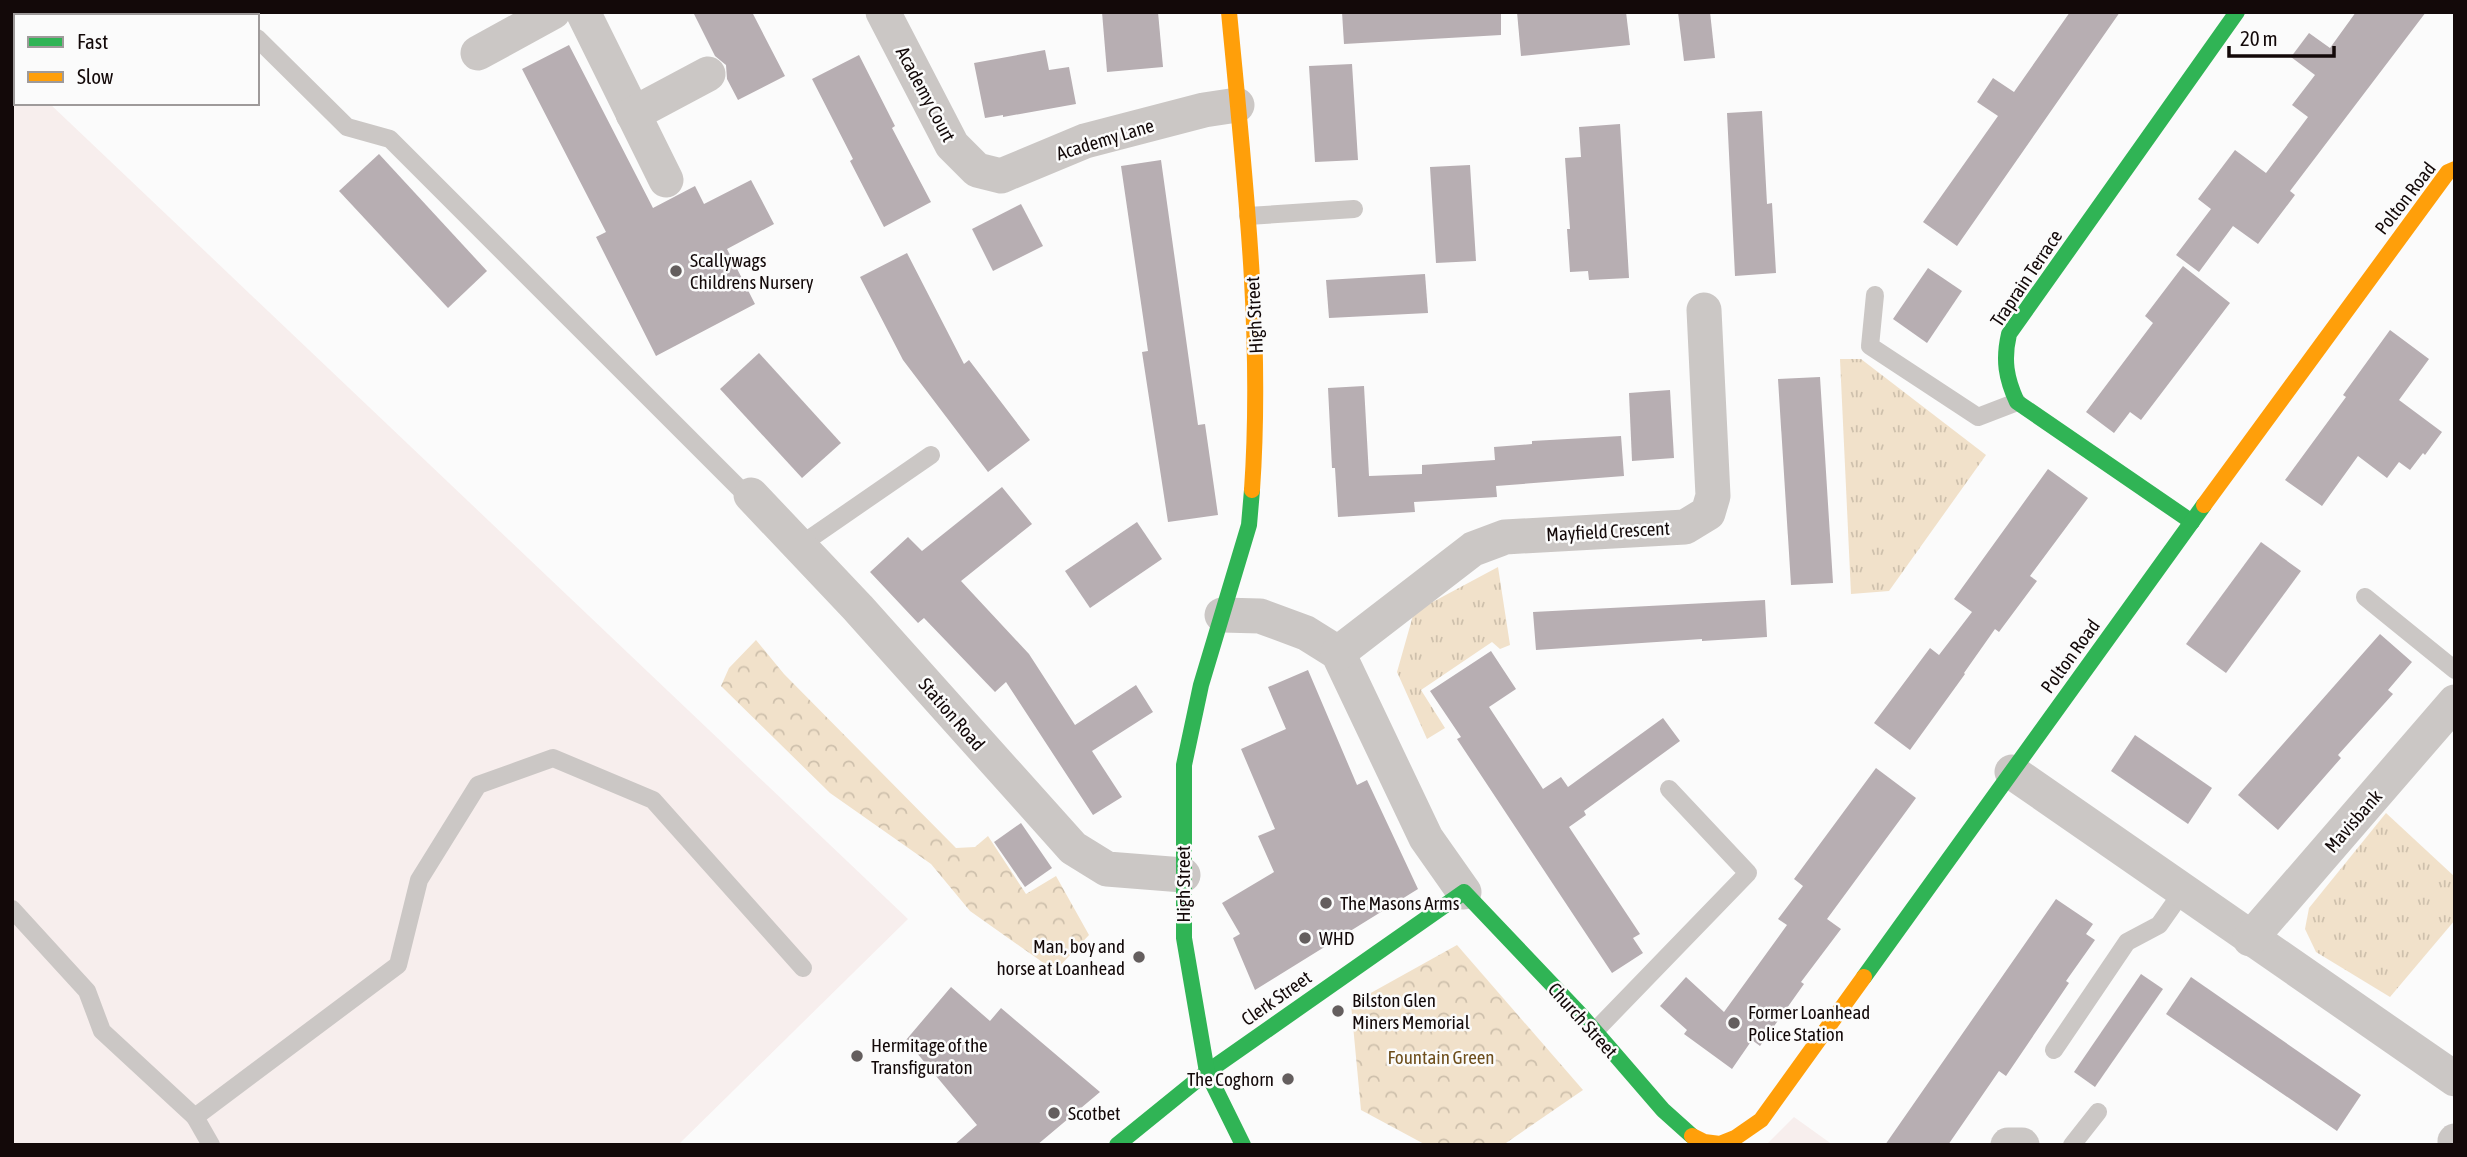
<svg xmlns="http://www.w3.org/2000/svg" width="2467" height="1157" font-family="'Asap Condensed',sans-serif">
	<defs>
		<pattern id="grass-tufts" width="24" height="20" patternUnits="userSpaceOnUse" patternTransform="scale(1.75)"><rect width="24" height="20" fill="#f1e1ca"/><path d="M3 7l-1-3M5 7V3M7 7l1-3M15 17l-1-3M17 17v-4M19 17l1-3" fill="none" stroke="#cec0ac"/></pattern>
		<pattern id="forest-crowns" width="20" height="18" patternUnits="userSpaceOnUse" patternTransform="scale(1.75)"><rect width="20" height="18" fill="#f1e1ca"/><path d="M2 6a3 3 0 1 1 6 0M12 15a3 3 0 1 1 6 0" fill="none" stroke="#cec0ac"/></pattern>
	</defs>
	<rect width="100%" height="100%" fill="#fbfbfb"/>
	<g fill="#f7eeed">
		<polygon points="12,68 16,72 16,103 49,103 908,919 678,1145 12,1145"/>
		<polygon points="1794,1117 1833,1145 1766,1145"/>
	</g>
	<g fill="url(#grass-tufts)">
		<polygon points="1840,359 1861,359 1986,455 1889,591 1851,594"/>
		<polygon points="1498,567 1510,645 1500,649 1492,642 1421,690 1445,728 1427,739 1397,672 1414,612"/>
		<polygon points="2386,813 2455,877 2455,920 2390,997 2316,952 2305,929 2309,908"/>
	</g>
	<g fill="url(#forest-crowns)">
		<polygon points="756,640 784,674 956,848 975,847 988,836 1026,894 1056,876 1089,935 1055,971 970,911 931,864 830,793 721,686 729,668"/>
		<polygon points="1457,945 1583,1090 1503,1145 1426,1145 1361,1110 1351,1004"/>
	</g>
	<g fill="#b7aeb2">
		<polygon points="693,12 752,12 785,76 738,100 727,79 726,65 715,56"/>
		<polygon points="1102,12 1158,12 1163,67 1107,72"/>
		<polygon points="1342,12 1501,12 1501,35 1344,44"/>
		<polygon points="1517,12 1626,12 1630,45 1521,56"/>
		<polygon points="1678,12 1710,12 1715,58 1684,61"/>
		<polygon points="2070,12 2120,12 1957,246 1923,222 1998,116 1977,102 1993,78 2014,92"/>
		<polygon points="2356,12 2426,12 2290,191 2295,195 2258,244 2233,226 2199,272 2176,255 2211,209 2198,199 2235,150 2266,173 2308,117 2292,105 2315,75 2291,57 2309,33 2330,48"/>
		<polygon points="569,45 653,208 695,186 704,204 751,180 774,224 727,249 755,304 656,356 596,237 606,232 522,69"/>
		<polygon points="1045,50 1049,70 1069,67 1076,104 1003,117 1003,115 985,118 974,63"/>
		<polygon points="859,55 895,126 892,128 931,202 884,227 850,161 853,159 812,79"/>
		<polygon points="1352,64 1358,160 1315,162 1309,66"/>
		<polygon points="1762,111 1767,204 1772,203 1776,273 1735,276 1727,113"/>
		<polygon points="1620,124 1629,278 1589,280 1588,271 1570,272 1567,229 1570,229 1565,158 1581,157 1579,127"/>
		<polygon points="379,154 487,271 448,308 339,191"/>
		<polygon points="1161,160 1198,425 1205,424 1218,515 1168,522 1142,352 1148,351 1121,166"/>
		<polygon points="1470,165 1476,261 1436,263 1430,167"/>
		<polygon points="1021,204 1043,246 993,271 972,229"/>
		<polygon points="907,253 964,364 969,360 1030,440 988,472 903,360 860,277"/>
		<polygon points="2183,266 2230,303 2141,420 2130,412 2114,433 2086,412 2153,323 2145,316"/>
		<polygon points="1928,268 1962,291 1927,343 1893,319"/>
		<polygon points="1425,274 1428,313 1329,318 1326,280"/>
		<polygon points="2390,330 2429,359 2399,400 2442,432 2425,455 2423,453 2410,470 2399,462 2387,478 2358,456 2322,506 2285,480 2346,397 2343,395"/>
		<polygon points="759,353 841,443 802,478 720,389"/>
		<polygon points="1820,377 1833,583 1791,585 1778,379"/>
		<polygon points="1364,386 1369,476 1422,474 1422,465 1495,460 1494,447 1532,444 1532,441 1621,436 1624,476 1496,486 1497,497 1414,502 1415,512 1338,517 1335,468 1332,468 1328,388"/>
		<polygon points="1670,390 1674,458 1632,461 1629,393"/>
		<polygon points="2048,469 2088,498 2030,576 2037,581 1999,632 1995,629 1964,673 1965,674 1910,750 1874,723 1930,648 1939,655 1972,612 1954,599"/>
		<polygon points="1002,487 1032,524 961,581 1029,654 1075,725 1136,685 1153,712 1092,751 1122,797 1093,815 1006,682 995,692 924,618 918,623 870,572 908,537 922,551"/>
		<polygon points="1137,522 1162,559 1090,608 1065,571"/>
		<polygon points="2261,542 2301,571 2226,673 2186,644"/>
		<polygon points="1765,600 1767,637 1702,641 1702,639 1536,650 1533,612"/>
		<polygon points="2380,634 2412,662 2388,690 2393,694 2338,755 2341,758 2278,830 2238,795"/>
		<polygon points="1491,651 1516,689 1489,707 1543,789 1561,777 1568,787 1663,718 1680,741 1584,811 1586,815 1569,827 1640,934 1633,938 1643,953 1612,973 1457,739 1461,737 1430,691"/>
		<polygon points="1308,670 1357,785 1367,780 1418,889 1255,990 1233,938 1240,934 1222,903 1274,872 1258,836 1275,829 1241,749 1286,729 1268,687"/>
		<polygon points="2135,735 2212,788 2188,824 2111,771"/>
		<polygon points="1876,768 1916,798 1827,919 1841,929 1801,982 1804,984 1760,1046 1752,1040 1732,1069 1684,1034 1687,1030 1660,1006 1686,977 1724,1012 1787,925 1778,919 1803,886 1794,879"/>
		<polygon points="1021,823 1052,868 1025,887 994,842"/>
		<polygon points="2056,899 2093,924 2086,934 2095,940 2066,981 2069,983 2006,1076 1999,1071 1948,1145 1885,1145"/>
		<polygon points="2141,974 2163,989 2095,1087 2074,1072"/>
		<polygon points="2191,977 2361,1095 2337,1131 2166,1014"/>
		<polygon points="951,987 990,1021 1001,1008 1100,1092 1037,1145 954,1145 977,1125 906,1040"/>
	</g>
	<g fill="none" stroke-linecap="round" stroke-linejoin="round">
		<g stroke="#cbc7c5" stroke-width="18">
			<polyline points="231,12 235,16"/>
			<polyline points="257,38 347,127 390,139 738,487 751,495"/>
			<polyline points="1248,216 1354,209"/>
			<polyline points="1875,295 1870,346 1978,417 2017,402"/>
			<polyline points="799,546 931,455"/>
			<polyline points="2365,597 2455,670"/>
			<polyline points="12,909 87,991 102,1031 195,1117 211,1145"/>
			<polyline points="1595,1031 1748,873 1669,789"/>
			<polyline points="2054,1050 2127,942 2159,925 2183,891"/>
			<polyline points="195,1117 398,965 419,880 478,785 553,758 653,800 803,968"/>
			<polyline points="2072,1145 2098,1112"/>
		</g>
		<g stroke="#cbc7c5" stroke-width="35">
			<polyline points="583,12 666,180"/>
			<polyline points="883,12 952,145 977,170 1001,176 1085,141 1204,110 1237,105"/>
			<polyline points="478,53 553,12"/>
			<polyline points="633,114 708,74"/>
			<polyline points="751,495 858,608 1073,848 1107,869 1183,875"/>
			<polyline points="1222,615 1260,616 1306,633 1338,653 1426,838 1464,892"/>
			<polyline points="1338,653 1473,549 1505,537 1685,527 1708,513 1713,496 1704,310"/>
			<polyline points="2012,772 2455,1079"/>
			<polyline points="2250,939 2455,702"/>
			<polyline points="2008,1145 2022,1145"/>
			<polyline points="2455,1145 2455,1141"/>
		</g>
		<g stroke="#30b455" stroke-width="16">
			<path d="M2192,522L2017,402C2006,378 2003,360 2009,334L2237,12"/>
			<polyline points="1864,977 2204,505"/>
			<polyline points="1117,1145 1207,1072 1464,892 1580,1014 1663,1110 1692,1136"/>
			<polyline points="1243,1145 1207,1072 1184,938 1184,765 1201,685 1249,525 1252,490"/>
		</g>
		<g stroke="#ff9f0a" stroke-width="16">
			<path d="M1229,12C1244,171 1263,331 1252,490"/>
			<polyline points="2204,505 2448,172 2455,169"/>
			<polyline points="1692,1136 1704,1142 1720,1144 1735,1138 1761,1120 1864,977"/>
		</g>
	</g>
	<g fill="#645e5e" stroke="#fbfbfb" stroke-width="2.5">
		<circle cx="676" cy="271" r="7"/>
		<circle cx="1326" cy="903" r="7"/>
		<circle cx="1305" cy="938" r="7"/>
		<circle cx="1139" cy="957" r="7"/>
		<circle cx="1338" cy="1011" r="7"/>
		<circle cx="1734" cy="1023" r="7"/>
		<circle cx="857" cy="1056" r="7"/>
		<circle cx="1288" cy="1079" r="7"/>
		<circle cx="1054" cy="1113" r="7"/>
	</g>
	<g text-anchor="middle" stroke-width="5" stroke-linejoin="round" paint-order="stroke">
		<g font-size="19" fill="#130909" stroke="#fbfbfb">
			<text transform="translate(926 94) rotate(62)" y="7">Academy Court</text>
			<text transform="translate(1105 139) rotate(-17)" y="7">Academy Lane</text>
			<text transform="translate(2405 198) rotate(-52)" y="7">Polton Road</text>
			<text transform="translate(2026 278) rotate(-56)" y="7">Traprain Terrace</text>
			<text transform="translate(1254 315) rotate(-93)" y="7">High Street</text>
			<text transform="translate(1608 531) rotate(-3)" y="7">Mayfield Crescent</text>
			<text transform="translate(2070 656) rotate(-54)" y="7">Polton Road</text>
			<text transform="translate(952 714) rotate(49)" y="7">Station Road</text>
			<text transform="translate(2353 821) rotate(-49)" y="7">Mavisbank</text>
			<text transform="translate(1183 884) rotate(-90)" y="7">High Street</text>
			<text transform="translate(1276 998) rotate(-35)" y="7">Clerk Street</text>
			<text transform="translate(1583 1020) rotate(48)" y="7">Church Street</text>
		</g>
		<g font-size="19" fill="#130909" stroke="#fbfbfb" text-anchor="start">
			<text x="690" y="267">Scallywags<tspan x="690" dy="22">Childrens Nursery</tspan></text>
			<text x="1340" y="910">The Masons Arms</text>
			<text x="1319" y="945">WHD</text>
			<text x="1125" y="953" text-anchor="end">Man, boy and<tspan x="1125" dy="22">horse at Loanhead</tspan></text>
			<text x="1352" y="1007">Bilston Glen<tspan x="1352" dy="22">Miners Memorial</tspan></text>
			<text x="1748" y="1019">Former Loanhead<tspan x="1748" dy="22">Police Station</tspan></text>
			<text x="871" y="1052">Hermitage of the<tspan x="871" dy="22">Transfiguraton</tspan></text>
			<text x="1274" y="1086" text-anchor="end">The Coghorn</text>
			<text x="1068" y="1120">Scotbet</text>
		</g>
		<g font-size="19" fill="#6e4e1b" stroke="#fbfbfb">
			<text x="1441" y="1064">Fountain Green</text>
		</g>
	</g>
	<rect width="2467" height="1157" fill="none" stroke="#130909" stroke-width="28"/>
	<rect x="14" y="14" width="245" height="91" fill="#fbfbfb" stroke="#9e9a9a" stroke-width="2"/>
	<rect x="28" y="37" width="35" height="10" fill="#30b455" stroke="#9e9a9a" stroke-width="2"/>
	<text x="77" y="49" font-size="21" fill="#130909">Fast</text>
	<rect x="28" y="72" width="35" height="10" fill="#ff9f0a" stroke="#9e9a9a" stroke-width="2"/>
	<text x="77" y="84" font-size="21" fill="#130909">Slow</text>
	<path d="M2229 46v10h105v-10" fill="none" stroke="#130909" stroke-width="3.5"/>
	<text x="2240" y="46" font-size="21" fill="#130909" stroke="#fbfbfb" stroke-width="5" paint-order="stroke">20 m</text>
</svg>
